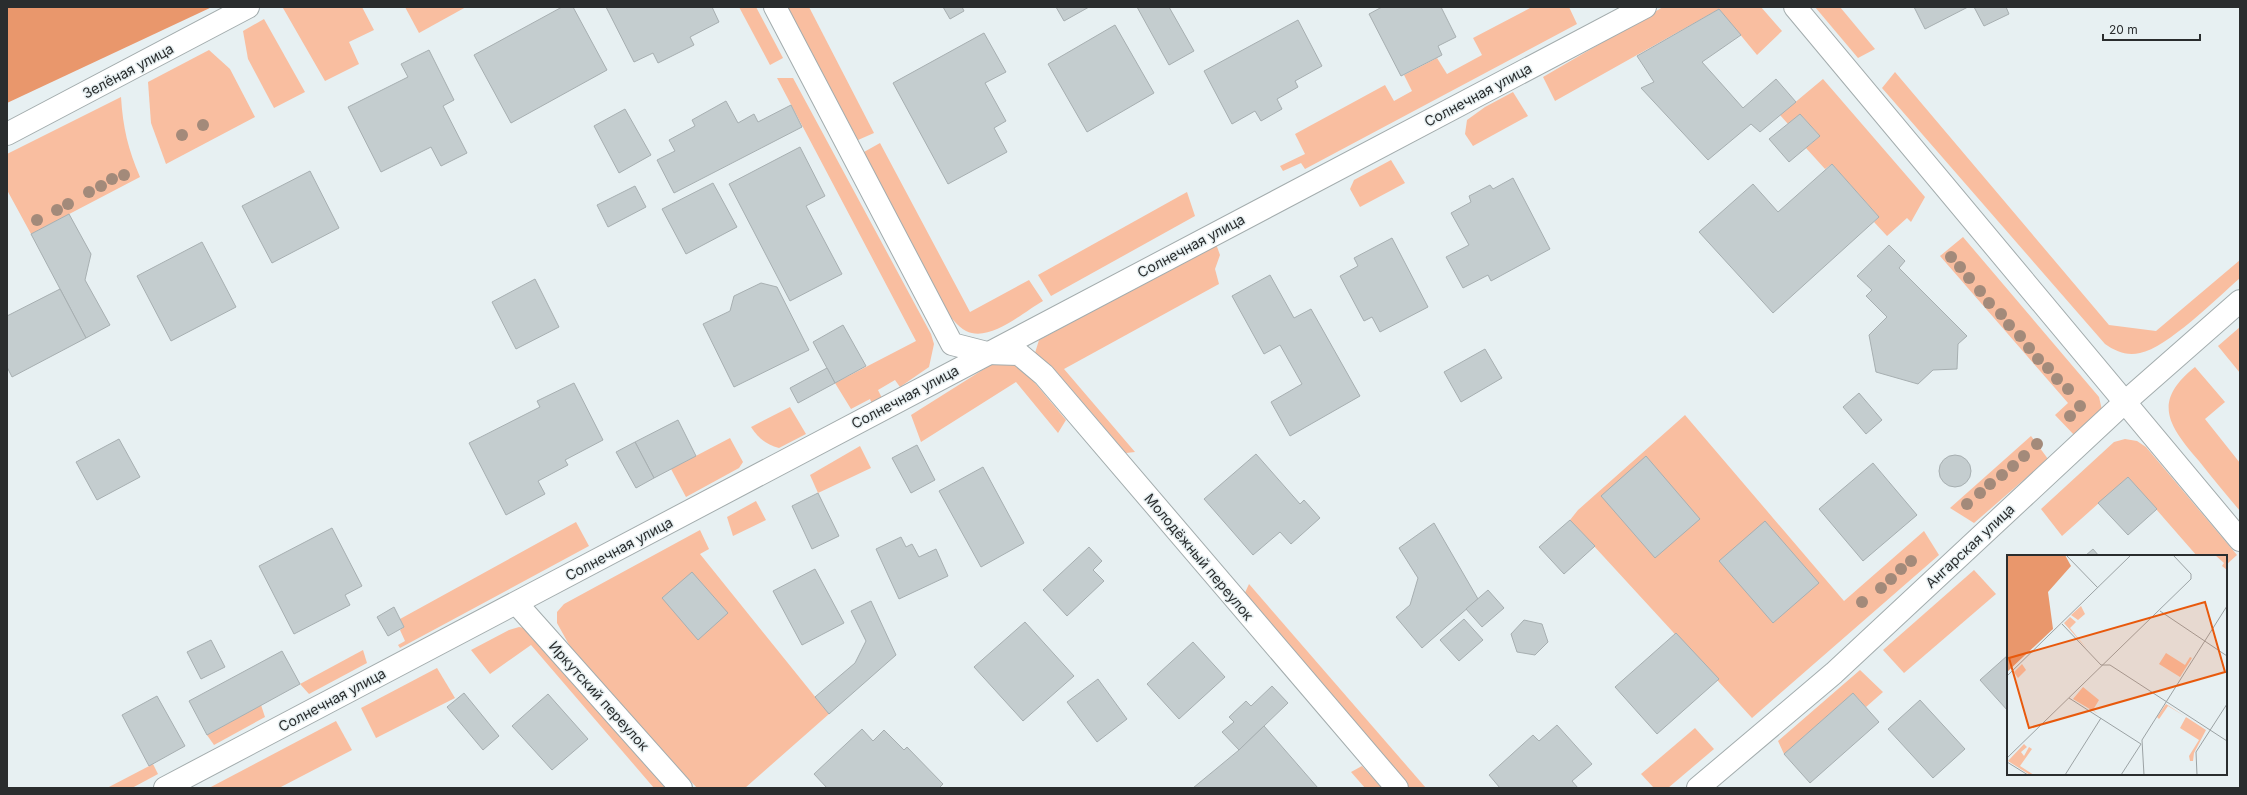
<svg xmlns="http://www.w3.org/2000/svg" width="2247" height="795" font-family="Inter,sans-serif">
	<rect width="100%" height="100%" fill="#e7f0f2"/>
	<g fill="#f9bea0">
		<polygon points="285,7 362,7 374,30 349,42 359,64 325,81 283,8"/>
		<polygon points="405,7 466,7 419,33"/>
		<polygon points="739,7 756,7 783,58 770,65"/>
		<polygon points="787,7 809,7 874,133 858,140"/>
		<polygon points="1532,7 1569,7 1577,24 1305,169 1301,163 1283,171 1280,166 1305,154 1295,134 1385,85 1394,101 1412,91 1404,75 1437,58 1447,74 1482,55 1473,38"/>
		<polygon points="1663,7 1761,7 1782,31 1757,55 1719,9 1555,101 1543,77"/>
		<polygon points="1815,7 1840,7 1875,49 1858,58"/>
		<polygon points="264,19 305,92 274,108 248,59 243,31"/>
		<polygon points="209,50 230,69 255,117 166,164 151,123 148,82"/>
		<path d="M1895,72L2109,325L2156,331L2240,260V278C2217,298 2167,348 2140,353C2126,356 2115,351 2105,344L1882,88Z"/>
		<polygon points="777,78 793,78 931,334 934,344 929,367 900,387 895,380 878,390 882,398 872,404 870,399 851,409 835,383 916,341"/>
		<polygon points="1823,79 1925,197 1911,222 1907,218 1887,236 1874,222 1879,217 1832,164 1825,169 1806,148 1820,136 1800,114 1788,124 1780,115"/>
		<polygon points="1513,92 1528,116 1473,146 1465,134 1467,120 1485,107"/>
		<path d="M121,97C123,128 128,149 140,177L31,234L7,190V154Z"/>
		<path d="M880,143L970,312L1029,280L1043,301C1022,313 989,343 966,331C957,326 950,316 944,309L864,152Z"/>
		<polygon points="1391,160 1405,183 1360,207 1350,189 1354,180"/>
		<polygon points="1187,192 1195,216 1051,296 1038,275"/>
		<polygon points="1963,237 2099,397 2102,410 2076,437 2055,415 2068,403 1940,256"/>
		<polygon points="1216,244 1220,255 1215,269 1219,284 1064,369 1135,452 1126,453 1056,371 1035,353 1039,340"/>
		<polygon points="2240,327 2240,373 2218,346"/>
		<polygon points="992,364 1016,365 1025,371 1066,420 1058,433 1016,382 921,442 911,415"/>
		<path d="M2195,367L2225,402L2205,419L2240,463V511C2226,494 2212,478 2199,461C2169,426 2151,402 2195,367Z"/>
		<path d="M790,407L806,434L779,448C766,444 759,439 751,427Z"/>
		<polygon points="1685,415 1844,601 1924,531 1939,555 1752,718 1570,520 1578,510"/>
		<polygon points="2031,436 2048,459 1974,523 1950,508"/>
		<polygon points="730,438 743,462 739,468 686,497 671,469"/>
		<polygon points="2125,439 2137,441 2146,447 2237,555 2226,565 2226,556 2197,556 2128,477 2062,536 2041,509 2114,442"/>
		<polygon points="860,446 871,468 818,493 810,475"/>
		<polygon points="756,501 766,520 733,536 727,517"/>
		<polygon points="576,522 589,546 400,648 398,645 405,641 400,630 404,627 400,619"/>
		<polygon points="700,530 709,549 700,554 829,714 745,788 697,788 577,659 557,623 557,612 564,604"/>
		<polygon points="1974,570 1996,594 1904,673 1883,650"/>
		<polygon points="1249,584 1426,788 1408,788 1243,597"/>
		<polygon points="519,627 530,629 673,788 654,788 531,645 490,674 471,650 509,630"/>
		<polygon points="363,650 367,663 309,694 300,684"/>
		<polygon points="437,668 455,698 376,738 361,708"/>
		<polygon points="1860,670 1883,692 1866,707 1853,693 1784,754 1778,741"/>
		<polygon points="261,705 265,717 214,745 207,735"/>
		<polygon points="336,721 352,750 279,788 209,788"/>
		<polygon points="1695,728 1714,749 1668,788 1654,788 1641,774"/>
		<polygon points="153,764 158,774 132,788 107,788"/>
		<polygon points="1362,766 1382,788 1365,788 1351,772"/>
	</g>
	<polygon fill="#e9976c" points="7,7 212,7 7,103"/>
	<g fill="#c4cdcf" stroke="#a7afb1">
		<polygon points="562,7 573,7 607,70 511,123 474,55"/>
		<polygon points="606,7 712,7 719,22 690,37 694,45 658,63 653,53 634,62"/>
		<polygon points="943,7 962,7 964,11 950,19"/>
		<polygon points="1056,7 1089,7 1064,21"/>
		<polygon points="1137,7 1169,7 1194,51 1169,65"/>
		<polygon points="1382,7 1441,7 1456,37 1438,46 1442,55 1401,76 1369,14"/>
		<polygon points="1914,7 1968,7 1925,29"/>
		<polygon points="1974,7 2006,7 2009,14 1984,26"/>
		<polygon points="1719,9 1741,35 1702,62 1743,108 1776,79 1796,102 1760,132 1751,124 1708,160 1641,88 1654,82 1637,56"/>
		<polygon points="1298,20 1322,66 1295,81 1298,87 1277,99 1282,109 1261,121 1255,111 1232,124 1204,71"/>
		<polygon points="1115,25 1154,93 1087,132 1048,64"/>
		<polygon points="984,33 1006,72 985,83 1006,121 994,128 1007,152 948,184 893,83"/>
		<polygon points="429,50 454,100 443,106 467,153 441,166 431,147 381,172 348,107 408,77 401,64"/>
		<polygon points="726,101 738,123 754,114 758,122 791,105 802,127 674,193 657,160 675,151 669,140 695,126 692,120"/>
		<polygon points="625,109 651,155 619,173 594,126"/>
		<polygon points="1800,114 1820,136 1789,162 1769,139"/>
		<polygon points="800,147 825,196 806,206 842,274 790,301 729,184"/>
		<polygon points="1832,164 1879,217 1773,313 1699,232 1753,184 1778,212"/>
		<polygon points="310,171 339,228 272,263 242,206"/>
		<polygon points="1513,178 1550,249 1491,281 1488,275 1463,288 1446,257 1469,245 1451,213 1471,202 1469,196 1490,185 1493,189"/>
		<polygon points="713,183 737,227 686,254 662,209"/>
		<polygon points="635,186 646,207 608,227 597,205"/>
		<polygon points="69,214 91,254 85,280 110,325 86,338 31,234"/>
		<polygon points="1392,238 1428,307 1380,332 1372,317 1364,321 1340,276 1358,266 1354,258"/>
		<polygon points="202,242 236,307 171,341 137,276"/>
		<polygon points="1889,245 1905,261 1899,268 1967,336 1958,344 1957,369 1933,370 1918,384 1876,372 1869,335 1887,317 1866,296 1872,290 1857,276"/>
		<polygon points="1270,275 1294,318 1311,309 1360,396 1290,436 1271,402 1302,384 1280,345 1264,354 1232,296"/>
		<polygon points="535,279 559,327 516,349 492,302"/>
		<polygon points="761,283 777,287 809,350 734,387 703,324 730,311 734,296"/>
		<polygon points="60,289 86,338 12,377 7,367 7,316"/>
		<polygon points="843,325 866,366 835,383 813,342"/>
		<polygon points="1485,349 1502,378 1461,402 1444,372"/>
		<polygon points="827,368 835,383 798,403 790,388"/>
		<polygon points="574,383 603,440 565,460 568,465 538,481 545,494 506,515 469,443 540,407 537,401"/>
		<polygon points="1859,393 1882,420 1866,434 1843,407"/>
		<polygon points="678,420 696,456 654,478 635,442"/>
		<polygon points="119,439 140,477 97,500 76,462"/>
		<polygon points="635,442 654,478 636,488 616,452"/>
		<polygon points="917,445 935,480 911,493 892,458"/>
		<polygon points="1256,454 1300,504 1304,500 1320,518 1291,544 1280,532 1253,555 1204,499"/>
		<circle cx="1955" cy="471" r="16"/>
		<polygon points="1646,456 1700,519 1655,558 1601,496"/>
		<polygon points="1873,463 1917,515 1863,561 1819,509"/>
		<polygon points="983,467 1024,543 981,567 939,491"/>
		<polygon points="2128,477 2157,509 2128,535 2098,503"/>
		<polygon points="818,493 839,536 812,549 792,506"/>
		<polygon points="1570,520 1595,546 1564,574 1539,547"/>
		<polygon points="1765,521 1819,583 1773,623 1719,561"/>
		<polygon points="1434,523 1478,599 1422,648 1396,617 1410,605 1418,578 1399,548"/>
		<polygon points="332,528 362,586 345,595 350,605 294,634 259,566"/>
		<polygon points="901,537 906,547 912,544 919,557 936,549 948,576 899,599 876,549"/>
		<polygon points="1089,547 1102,561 1093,570 1104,581 1067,616 1043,590"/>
		<polygon points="2093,549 2099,556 2085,556"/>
		<polygon points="815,569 844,623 802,645 773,591"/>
		<polygon points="692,572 728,613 698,640 662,598"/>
		<polygon points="1488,590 1504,608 1482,627 1466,609"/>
		<polygon points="871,601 896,655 829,714 815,697 855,663 866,641 851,611"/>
		<polygon points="394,607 404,627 388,636 377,617"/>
		<polygon points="1464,619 1483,640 1459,661 1440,640"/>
		<polygon points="1524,620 1542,624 1548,642 1535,655 1517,652 1511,634"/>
		<polygon points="1025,622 1074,676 1023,721 974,667"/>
		<polygon points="1676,633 1719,679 1657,734 1615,687"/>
		<polygon points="211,640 225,667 201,679 187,652"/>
		<polygon points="1193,642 1225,677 1179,719 1147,684"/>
		<polygon points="282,651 300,684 207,735 189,701"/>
		<polygon points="2008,655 2008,711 1980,680"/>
		<polygon points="1098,679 1127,719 1097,742 1067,702"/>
		<polygon points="1272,686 1288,703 1239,750 1222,732 1234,722 1229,717 1246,701 1251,706"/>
		<polygon points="464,693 499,736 483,750 447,707"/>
		<polygon points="1853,693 1879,722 1810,783 1784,754"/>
		<polygon points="548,694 588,739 552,770 512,726"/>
		<polygon points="157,696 185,746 149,766 122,715"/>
		<polygon points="1920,700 1965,749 1933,778 1888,729"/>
		<polygon points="1557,725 1592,764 1572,781 1578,788 1500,788 1489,775 1533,735 1539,741"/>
		<polygon points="1264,726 1318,788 1193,788 1239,750"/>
		<polygon points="862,729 873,741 884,730 904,750 907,747 943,784 939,788 827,788 814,774"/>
	</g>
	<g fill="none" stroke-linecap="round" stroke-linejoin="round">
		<g stroke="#a3acad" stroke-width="24">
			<g id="minor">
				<polyline points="775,7 952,344 987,353 1019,354 1044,375 1397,788"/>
				<polyline points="1795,7 2240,540"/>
				<polyline points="7,134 248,7"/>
				<polyline points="517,604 681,788"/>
				<polyline points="165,788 1645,7"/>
			</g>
		</g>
		<g stroke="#a3acad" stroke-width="24">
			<polyline id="tertiary" points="1698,788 1834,673 2125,402 2240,301"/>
		</g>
		<use href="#minor" stroke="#fff" stroke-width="22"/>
		<use href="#tertiary" stroke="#fff" stroke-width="22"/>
	</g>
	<g fill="#a38a7a">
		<circle cx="203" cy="125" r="6"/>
		<circle cx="182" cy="135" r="6"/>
		<circle cx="124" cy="175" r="6"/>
		<circle cx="112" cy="179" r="6"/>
		<circle cx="101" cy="186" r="6"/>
		<circle cx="89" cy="192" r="6"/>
		<circle cx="68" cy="204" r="6"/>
		<circle cx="57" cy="210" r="6"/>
		<circle cx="37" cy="220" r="6"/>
		<circle cx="1951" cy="257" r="6"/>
		<circle cx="1960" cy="267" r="6"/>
		<circle cx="1969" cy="278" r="6"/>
		<circle cx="1980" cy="291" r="6"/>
		<circle cx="1989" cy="303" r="6"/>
		<circle cx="2001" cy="314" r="6"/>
		<circle cx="2009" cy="325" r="6"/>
		<circle cx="2020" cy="336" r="6"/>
		<circle cx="2029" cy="348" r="6"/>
		<circle cx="2038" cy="359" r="6"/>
		<circle cx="2048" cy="368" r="6"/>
		<circle cx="2057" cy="379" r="6"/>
		<circle cx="2068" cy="389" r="6"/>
		<circle cx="2080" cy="406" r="6"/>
		<circle cx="2070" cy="416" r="6"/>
		<circle cx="2037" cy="444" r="6"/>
		<circle cx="2024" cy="456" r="6"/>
		<circle cx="2013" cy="466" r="6"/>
		<circle cx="2002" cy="475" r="6"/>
		<circle cx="1990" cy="484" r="6"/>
		<circle cx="1980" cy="493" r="6"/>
		<circle cx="1967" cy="504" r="6"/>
		<circle cx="1911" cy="561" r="6"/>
		<circle cx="1901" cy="569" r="6"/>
		<circle cx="1891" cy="579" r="6"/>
		<circle cx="1881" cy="588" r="6"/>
		<circle cx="1862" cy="602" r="6"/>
	</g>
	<g text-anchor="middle" stroke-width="3" stroke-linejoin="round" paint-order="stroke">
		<g font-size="14" fill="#2a2d2e" stroke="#e7f0f2">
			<text transform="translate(128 71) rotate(-28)" y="5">Зелёная улица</text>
			<text transform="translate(1478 95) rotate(-28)" y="5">Солнечная улица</text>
			<text transform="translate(1191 246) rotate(-28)" y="5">Солнечная улица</text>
			<text transform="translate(905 397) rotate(-28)" y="5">Солнечная улица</text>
			<text transform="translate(1970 546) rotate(-43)" y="5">Ангарская улица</text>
			<text transform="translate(619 549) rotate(-28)" y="5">Солнечная улица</text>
			<text transform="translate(1199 557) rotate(50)" y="5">Молодёжный переулок</text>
			<text transform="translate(599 696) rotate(48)" y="5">Иркутский переулок</text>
			<text transform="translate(332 700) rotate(-28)" y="5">Солнечная улица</text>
		</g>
	</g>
	<g transform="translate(2007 555)">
		<rect width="220" height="220" fill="#e7f0f2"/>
		<path d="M208,0H220V15L215,11L217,8ZM74,51L78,59L71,65L64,60ZM63,62L69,67L63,73L80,94L57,68ZM159,98L178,110L183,102L185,103L173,122L152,109ZM15,109L19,115L11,123L7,117ZM76,132L92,145L86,155L91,159L66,144ZM159,149L199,175L187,198L186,206H183L182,201L192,185L173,173L179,162L161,151L152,164L150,162ZM17,189L20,192L14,197L17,201L22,192L25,194L13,211L27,220H23L1,206Z" fill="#f9bea0"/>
		<path d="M0,0H58L64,11L41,37L46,74L0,117Z" fill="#e9976c"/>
		<path fill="none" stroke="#9ba2a4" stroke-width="1" d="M59,0L91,33M153,56L220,101M55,69L94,110H103L220,186M0,121L124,0M62,143L134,189M0,203L184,24V19L166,0M0,207L21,220M58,220L94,163M114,220L134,189M137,220L135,185L220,51M190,220L189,197L220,149"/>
		<path fill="#e8590c" fill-opacity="0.15" stroke="#e8590c" stroke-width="2" d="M198,47L218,117L22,173L2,103Z"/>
		<rect width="220" height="220" fill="none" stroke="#2a2d2e" stroke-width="2"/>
	</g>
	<rect width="2247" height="795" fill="none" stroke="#2a2d2e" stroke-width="16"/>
	<path d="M2103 34v6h97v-6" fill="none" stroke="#2a2d2e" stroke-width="2"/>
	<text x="2109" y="34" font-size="12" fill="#2a2d2e" stroke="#e7f0f2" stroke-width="3" paint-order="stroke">20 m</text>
</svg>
